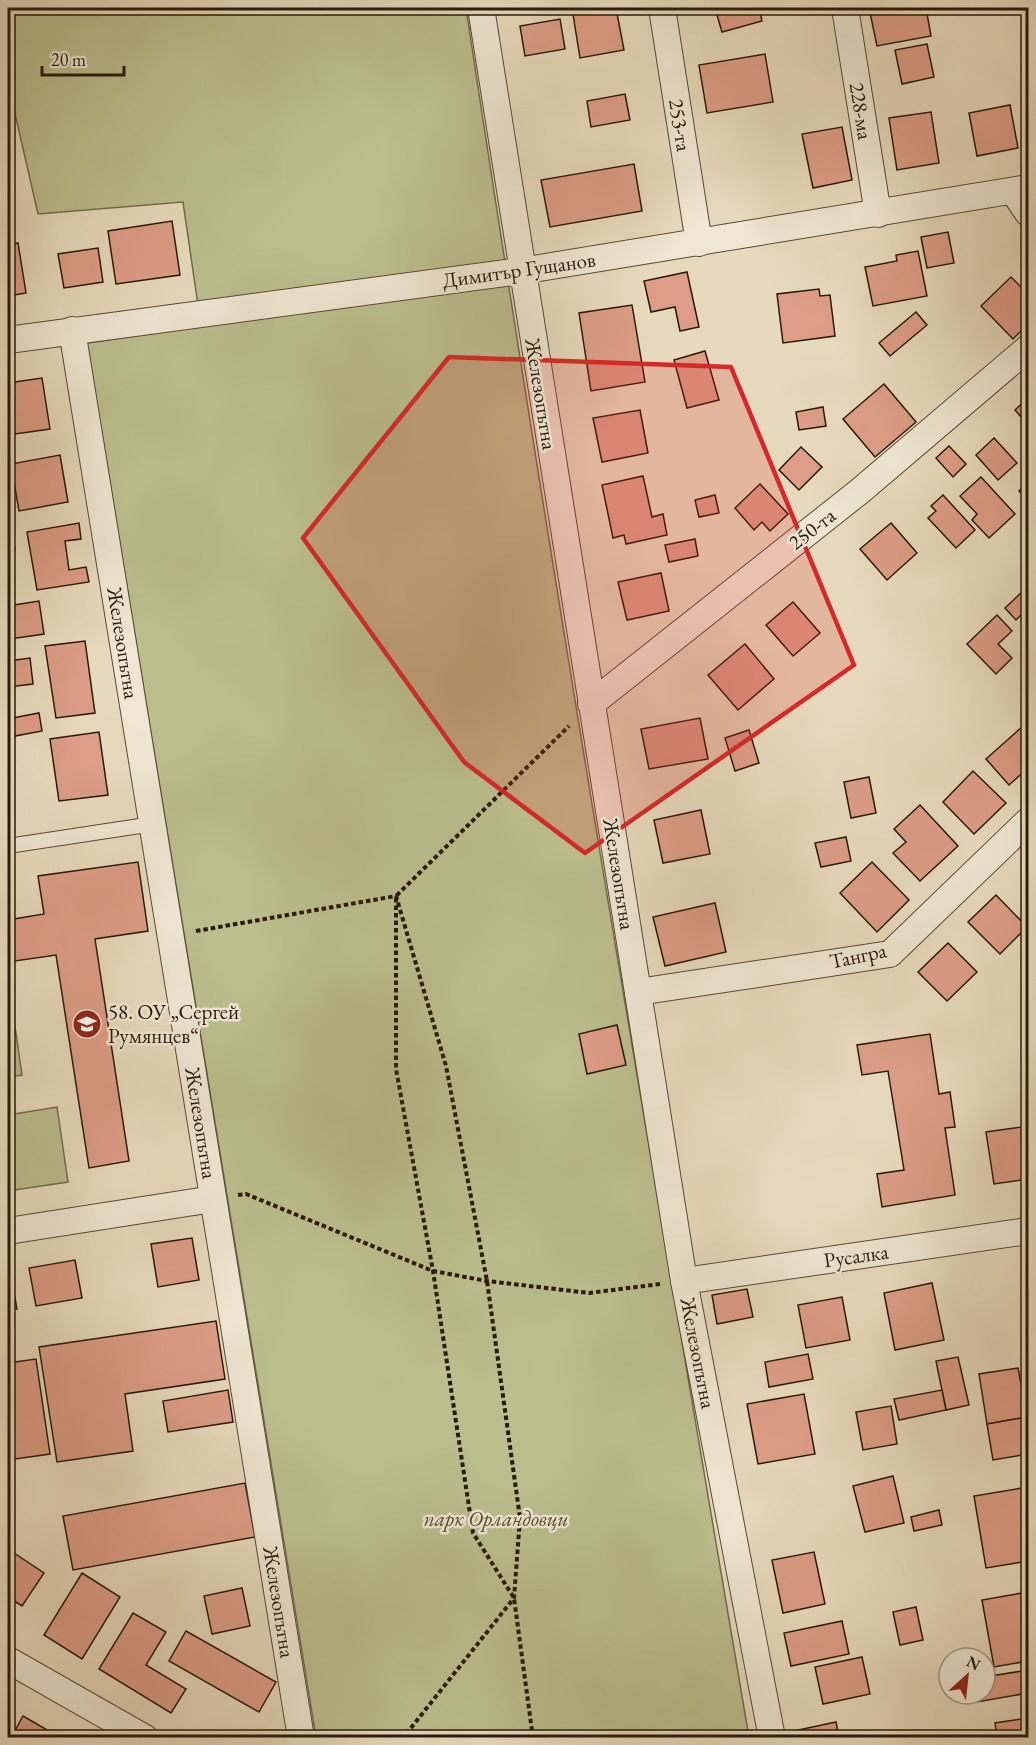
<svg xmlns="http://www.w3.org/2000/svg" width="1036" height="1745" font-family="'EB Garamond',serif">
	<rect width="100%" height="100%" fill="#e7dabc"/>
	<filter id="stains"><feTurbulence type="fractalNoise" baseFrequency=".00333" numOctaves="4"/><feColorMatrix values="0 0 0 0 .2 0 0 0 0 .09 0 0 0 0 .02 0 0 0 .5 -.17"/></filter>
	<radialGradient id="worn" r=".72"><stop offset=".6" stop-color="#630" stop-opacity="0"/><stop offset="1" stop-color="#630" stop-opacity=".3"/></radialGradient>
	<g fill="#bbbe8d" stroke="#726c4c" stroke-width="1.5">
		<path d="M8,8H466C553,585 651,1161 749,1737H316L87,343L201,326L183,202L38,214L8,83Z"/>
		<polygon points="8,992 10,992 22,1075 8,1077"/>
		<polygon points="57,1107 68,1182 8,1191 8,1115"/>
	</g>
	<g fill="#dd9d86" stroke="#28190a" stroke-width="1.5">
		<polygon points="572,8 616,8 624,50 580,58"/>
		<polygon points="715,8 759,8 762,21 722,32"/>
		<polygon points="869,8 926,8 931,36 877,46"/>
		<polygon points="560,19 565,49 525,56 520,26"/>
		<polygon points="927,44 934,77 902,84 895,50"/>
		<polygon points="765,54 773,102 707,113 699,65"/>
		<polygon points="625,94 630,120 591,127 587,101"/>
		<polygon points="1010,105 1018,148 977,156 969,113"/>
		<polygon points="931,112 939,163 897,170 889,118"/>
		<polygon points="842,127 852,180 813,188 802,134"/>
		<polygon points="634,164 642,211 550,227 541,180"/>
		<polygon points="172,221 180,275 116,284 108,231"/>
		<polygon points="948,232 954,263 927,268 921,237"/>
		<polygon points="18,243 26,293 8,296 8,244"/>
		<polygon points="98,248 103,282 64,288 58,254"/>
		<polygon points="918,251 927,296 873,306 865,267 897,261 896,255"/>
		<polygon points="687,272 699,327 680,331 675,307 651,312 644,281"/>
		<polygon points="1011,277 1028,294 1028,324 1013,339 981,306"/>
		<polygon points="819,289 820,296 830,295 835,336 783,343 777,294"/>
		<polygon points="632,305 645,382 591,391 579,313"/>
		<polygon points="916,312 927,325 890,356 879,343"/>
		<polygon points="705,351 719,400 687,408 674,360"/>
		<polygon points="42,378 50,429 8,435 8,383"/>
		<polygon points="884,384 916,422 875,457 843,419"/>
		<polygon points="1028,398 1028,425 1015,410"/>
		<polygon points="823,407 826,426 799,430 796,412"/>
		<polygon points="640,410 648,453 602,462 593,418"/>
		<polygon points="994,438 1017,463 998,480 976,455"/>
		<polygon points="949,446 966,464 953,477 936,458"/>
		<polygon points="801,447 822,467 799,490 779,470"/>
		<polygon points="60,455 68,502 19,511 11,464"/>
		<polygon points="643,476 652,517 663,514 667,535 626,544 624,535 613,538 602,485"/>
		<polygon points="981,477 1015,514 989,538 972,520 977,514 960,496"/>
		<polygon points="1028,482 1028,501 1019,491"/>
		<polygon points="760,484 788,514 770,531 762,522 754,530 735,508"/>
		<polygon points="715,495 719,513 699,517 695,500"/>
		<polygon points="943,495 975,530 956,548 928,518 936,511 931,506"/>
		<polygon points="79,523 81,539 65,541 69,570 86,567 89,582 37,590 27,532"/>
		<polygon points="891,523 917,553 887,580 860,549"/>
		<polygon points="12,528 15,550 8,551 8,529"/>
		<polygon points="695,539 698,556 669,562 665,545"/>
		<polygon points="661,573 669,611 627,620 618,582"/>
		<polygon points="1023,591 1028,597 1028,613 1026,610 1016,620 1005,608"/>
		<polygon points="39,601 44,634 10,639 8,606"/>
		<polygon points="793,602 820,633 793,656 766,625"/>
		<polygon points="997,615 1012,631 998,644 1012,658 996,674 967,644"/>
		<polygon points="85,641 95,713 56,718 45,646"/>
		<polygon points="745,644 774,679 738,710 708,675"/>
		<polygon points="30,658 33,684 8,687 8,661"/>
		<polygon points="39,713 42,731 15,736 12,718"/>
		<polygon points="700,718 708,759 649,769 641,729"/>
		<polygon points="1022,727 1028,734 1028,768 1009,785 986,759"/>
		<polygon points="749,730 759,763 735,771 725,738"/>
		<polygon points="99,732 108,795 59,801 50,739"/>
		<polygon points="973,771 1006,803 974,834 943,802"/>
		<polygon points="869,777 876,813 851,818 844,782"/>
		<polygon points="920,805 958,846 920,881 893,853 906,842 894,829"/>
		<polygon points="701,810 710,854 663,863 654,820"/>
		<polygon points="846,837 851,861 821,867 815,843"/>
		<polygon points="138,862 148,931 95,939 129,1161 89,1168 56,955 8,962 8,920 44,914 38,876"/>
		<polygon points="872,862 909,900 877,932 840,893"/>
		<polygon points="996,895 1027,927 1000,954 968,922"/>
		<polygon points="715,903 726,952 665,966 653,917"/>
		<polygon points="948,943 977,972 947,1001 918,972"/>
		<polygon points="617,1025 626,1065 587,1074 579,1034"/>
		<polygon points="930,1034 939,1094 950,1092 955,1127 945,1128 955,1195 882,1207 877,1174 904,1170 888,1071 862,1075 857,1045"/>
		<polygon points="1028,1126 1028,1179 994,1184 986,1132"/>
		<polygon points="192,1238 199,1280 158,1287 151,1244"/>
		<polygon points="75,1260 82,1298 36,1306 29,1268"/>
		<polygon points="8,1271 10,1271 17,1309 8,1310"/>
		<polygon points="932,1283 944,1340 895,1350 884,1293"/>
		<polygon points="747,1289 753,1317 717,1324 712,1295"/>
		<polygon points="842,1297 850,1340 806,1348 798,1305"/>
		<polygon points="216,1321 225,1379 125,1394 133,1451 57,1462 39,1347"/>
		<polygon points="808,1354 813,1379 769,1387 765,1362"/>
		<polygon points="958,1357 969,1405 946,1410 936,1361"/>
		<polygon points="36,1359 50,1454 8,1460 8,1363"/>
		<polygon points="1018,1368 1027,1417 987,1424 979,1374"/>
		<polygon points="228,1390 233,1422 168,1432 163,1401"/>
		<polygon points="942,1390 946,1410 899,1420 894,1399"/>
		<polygon points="804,1394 815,1454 758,1464 747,1404"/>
		<polygon points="891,1406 897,1444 863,1450 856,1412"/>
		<polygon points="1027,1417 1028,1454 993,1460 987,1424"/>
		<polygon points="893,1476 904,1523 865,1532 853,1486"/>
		<polygon points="245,1483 255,1537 73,1570 63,1516"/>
		<polygon points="1028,1487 1028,1561 986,1568 974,1496"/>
		<polygon points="939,1510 942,1525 914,1531 911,1517"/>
		<polygon points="11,1551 44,1573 22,1606 8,1597 8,1556"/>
		<polygon points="814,1552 825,1604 783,1613 772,1560"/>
		<polygon points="82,1573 120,1597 82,1659 44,1635"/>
		<polygon points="242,1588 250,1626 212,1634 204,1596"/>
		<polygon points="1028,1592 1028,1661 994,1667 982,1600"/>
		<polygon points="916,1607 923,1640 900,1645 893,1612"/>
		<polygon points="133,1613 166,1632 146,1665 186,1689 171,1713 99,1669"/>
		<polygon points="842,1621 849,1654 791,1666 784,1633"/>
		<polygon points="186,1631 276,1682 259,1712 169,1661"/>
		<polygon points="862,1657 870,1694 823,1704 815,1667"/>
		<polygon points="1028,1670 1028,1693 977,1702 975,1694 985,1694 985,1677"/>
		<polygon points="23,1716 61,1738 11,1738"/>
		<polygon points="1028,1718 1028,1738 997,1738 995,1723"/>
		<polygon points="836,1722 839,1738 799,1738 798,1730"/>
	</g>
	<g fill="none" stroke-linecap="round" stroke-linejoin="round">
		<g stroke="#584936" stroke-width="16">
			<polyline id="lane" points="8,846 153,824"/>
		</g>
		<g stroke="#584936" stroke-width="28">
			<g id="street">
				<polyline points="481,8 684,1281 772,1738"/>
				<polyline points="662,8 699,243"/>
				<polyline points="845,8 878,214"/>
				<polyline points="1013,191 1028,213"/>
				<polyline points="72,330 301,1738"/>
				<polyline points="8,340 521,271 1028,188"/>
				<polyline points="591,704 860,491 1028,348"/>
				<polyline points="638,992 890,954 1028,821"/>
				<polyline points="8,1231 213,1199"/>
				<polyline points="684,1281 1028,1231"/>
				<polyline points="8,1660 145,1738"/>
			</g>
		</g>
		<g stroke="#28190a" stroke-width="4" stroke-dasharray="4.5 3" stroke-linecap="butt">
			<polyline points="196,931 396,896 446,1066 487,1281 520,1518 514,1598 403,1738"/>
			<polyline points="238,1195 246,1194 433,1271 487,1281 589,1293 660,1284"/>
			<polyline points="533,1738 514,1598 473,1533 433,1271 396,1069 396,896 569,726"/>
		</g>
		<use href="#lane" stroke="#efe7d3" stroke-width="14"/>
		<use href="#street" stroke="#efe7d3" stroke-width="26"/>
	</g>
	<path fill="#d62828" fill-opacity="0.2" stroke="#d62828" stroke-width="4.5" stroke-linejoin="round" d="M449,357L731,367L854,665L585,853L464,762L303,538Z"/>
	<defs>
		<g id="school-disc" transform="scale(1.5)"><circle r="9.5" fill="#8f2418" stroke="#efe7d3"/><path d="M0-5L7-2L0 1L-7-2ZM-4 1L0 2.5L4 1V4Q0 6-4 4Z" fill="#fff"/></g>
	</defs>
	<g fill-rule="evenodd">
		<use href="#school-disc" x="87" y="1024"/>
	</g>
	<g text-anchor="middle" stroke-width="5" stroke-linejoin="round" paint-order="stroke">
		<g font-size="21" fill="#28190a" stroke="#efe7d3">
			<text transform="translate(861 111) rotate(81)" y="7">228-ма</text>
			<text transform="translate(680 125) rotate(81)" y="7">253-та</text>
			<text transform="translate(519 270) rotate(-8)" y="7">Димитър Гущанов</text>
			<text transform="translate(541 394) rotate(81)" y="7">Железопътна</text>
			<text transform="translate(812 529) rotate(-38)" y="7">250-та</text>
			<text transform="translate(123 643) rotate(81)" y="7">Железопътна</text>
			<text transform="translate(619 874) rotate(81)" y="7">Железопътна</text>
			<text transform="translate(858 956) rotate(-12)" y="7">Тангра</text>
			<text transform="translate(201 1123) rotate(81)" y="7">Железопътна</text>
			<text transform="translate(856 1256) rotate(-8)" y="7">Русалка</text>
			<text transform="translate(698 1353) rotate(79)" y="7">Железопътна</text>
			<text transform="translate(279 1602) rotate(81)" y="7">Железопътна</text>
		</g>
		<g font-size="21" fill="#28190a" stroke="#efe7d3" text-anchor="start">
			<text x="108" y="1019">58. ОУ „Сергей<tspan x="108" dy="24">Румянцев“</tspan></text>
		</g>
		<g font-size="21" font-style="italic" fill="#544b31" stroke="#efe7d3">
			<text x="496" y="1526">парк Орландовци</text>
		</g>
	</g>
	<rect width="1036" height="1745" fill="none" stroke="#e7dabc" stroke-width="30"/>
	<rect x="9" y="9" width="1018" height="1727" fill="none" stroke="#28190a" stroke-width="3"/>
	<rect x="15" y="15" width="1006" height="1715" fill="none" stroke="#28190a" stroke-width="1.5"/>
	<g transform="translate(967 1676) rotate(27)"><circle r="28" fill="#efe7d3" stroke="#9f9583" stroke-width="1.5"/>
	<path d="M0-4.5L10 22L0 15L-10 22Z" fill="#8f2418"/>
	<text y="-9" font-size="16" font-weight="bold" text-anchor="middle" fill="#28190a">N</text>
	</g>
	<path d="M42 66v9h82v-9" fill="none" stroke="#28190a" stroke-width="3"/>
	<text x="51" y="66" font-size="18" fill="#28190a" stroke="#efe7d3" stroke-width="4.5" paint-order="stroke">20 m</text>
	<rect width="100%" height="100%" filter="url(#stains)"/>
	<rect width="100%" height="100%" fill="url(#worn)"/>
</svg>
